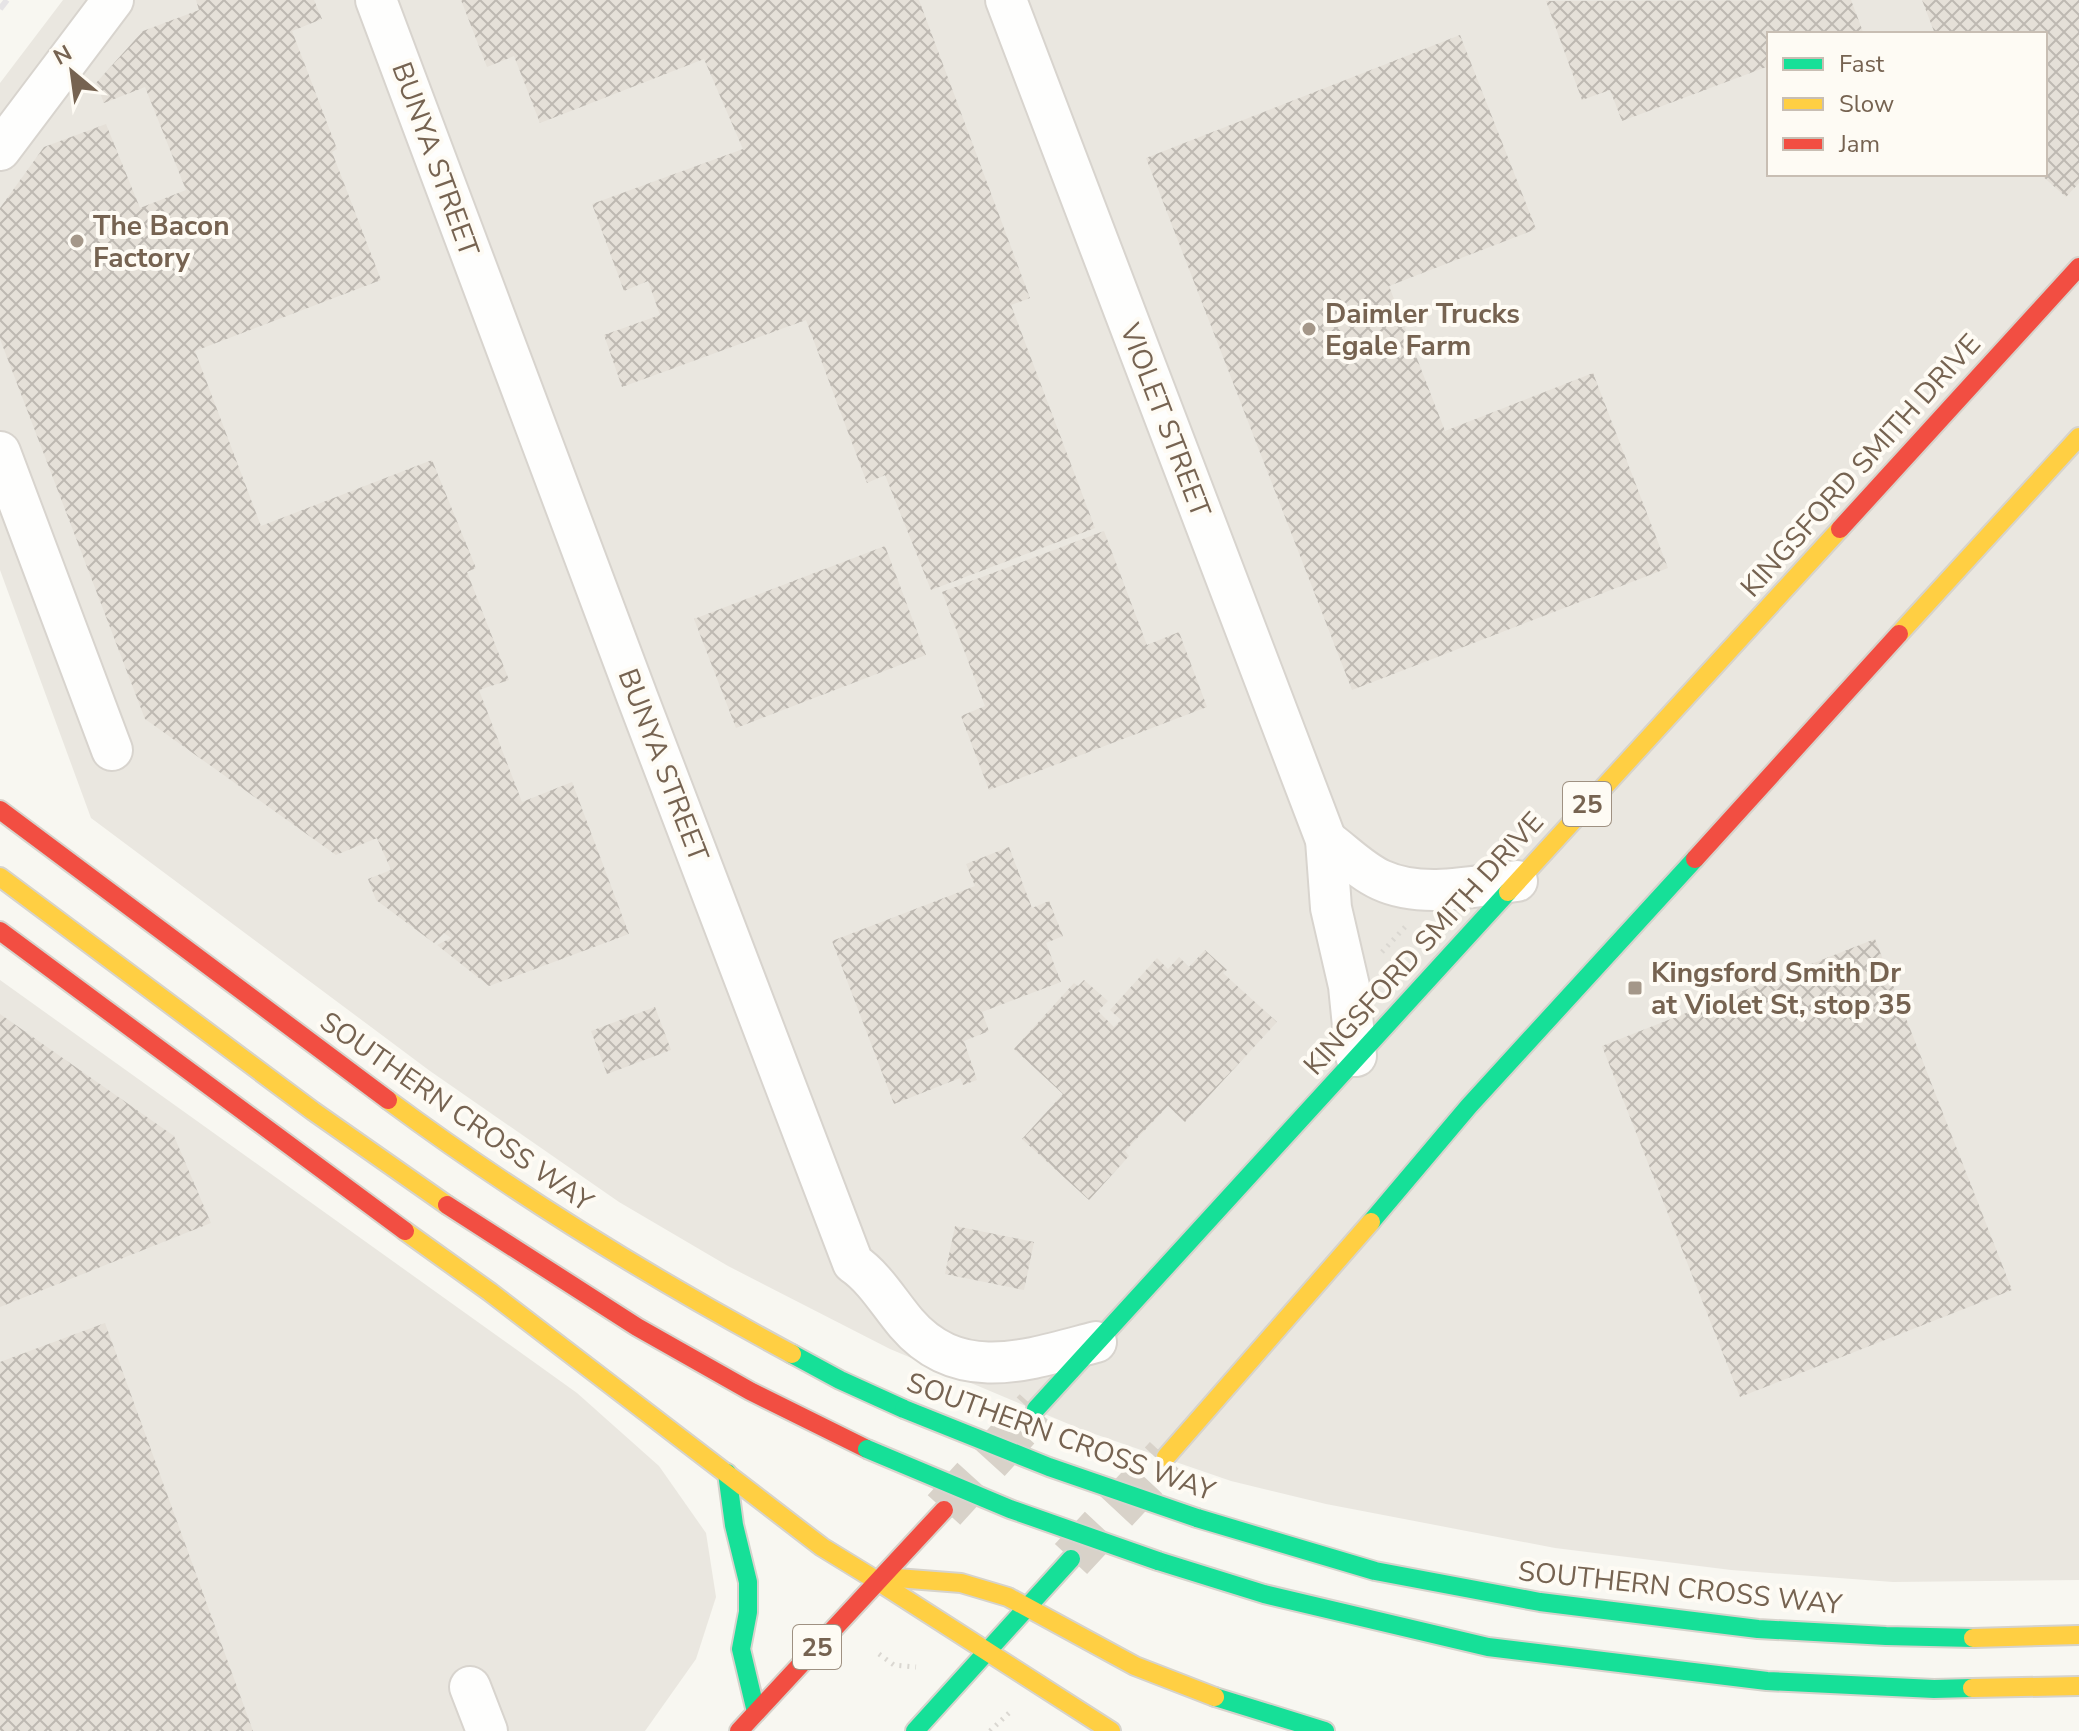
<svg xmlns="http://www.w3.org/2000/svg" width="2079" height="1731" font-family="'Nunito Sans',sans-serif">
	<defs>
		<pattern id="building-cross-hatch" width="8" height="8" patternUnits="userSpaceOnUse" patternTransform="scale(2)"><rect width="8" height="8" fill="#e5e0d8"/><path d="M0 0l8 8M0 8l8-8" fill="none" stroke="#beb9b2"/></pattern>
	</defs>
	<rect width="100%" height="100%" fill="#f8f7f1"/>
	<g fill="#eae7e0" fill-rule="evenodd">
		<path d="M63,0H2079V1580L1893,1582L1731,1570L1555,1548L1326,1504L1231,1481L1083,1430L890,1349L728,1266L619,1202L430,1071L91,818L0,570V83ZM1769,34H2045V174H1769Z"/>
		<polygon points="0,980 577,1393 659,1466 706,1533 716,1597 696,1659 645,1731 0,1731"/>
	</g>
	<g fill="url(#building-cross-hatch)">
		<polygon points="196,0 314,0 322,19 292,31 337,149 332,152 381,280 195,351 261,526 432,460 476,568 467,572 509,680 479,690 522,802 572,782 629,934 489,986 437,945 451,938 444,933 434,943 376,900 368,879 391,870 377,838 336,855 145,719 0,339 0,208 44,147 106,124 140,208 186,190 145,87 104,103 96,83 143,31 199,10"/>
		<polygon points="461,0 919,0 1030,298 1011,305 1095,528 931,590 885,475 867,483 806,320 622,387 604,335 660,315 648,281 624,291 592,204 743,149 704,59 540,123 514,56 487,67"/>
		<polygon points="1851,0 1863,32 1857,34 1769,34 1769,66 1622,121 1610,90 1582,100 1546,1"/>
		<polygon points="1922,0 2079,0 2079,183 2066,197 2040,174 2045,174 2045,34 1935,34"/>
		<polygon points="1460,35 1536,229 1389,286 1445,431 1593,373 1668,568 1352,690 1146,158"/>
		<polygon points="1104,531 1147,645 1179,632 1207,707 989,790 961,716 985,706 942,592"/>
		<polygon points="885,546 926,655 736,728 694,619"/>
		<polygon points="1009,847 1032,908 1049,901 1063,936 1046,943 1061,982 982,1012 989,1031 964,1041 977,1080 963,1085 960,1078 894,1104 832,941 975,886 966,864"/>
		<polygon points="1875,939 2012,1290 1740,1397 1602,1046"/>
		<polygon points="1205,950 1227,970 1223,973 1277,1022 1185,1122 1168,1106 1125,1151 1129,1156 1089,1200 1022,1139 1063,1094 1014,1049 1074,983 1078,986 1084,980 1108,1001 1098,1011 1114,1027 1121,1020 1110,1010 1157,958 1168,969 1179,957 1189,967"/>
		<polygon points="655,1007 671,1050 607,1074 591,1031"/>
		<polygon points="0,1014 174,1136 211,1223 0,1307"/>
		<polygon points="955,1226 1034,1242 1024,1290 945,1274"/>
		<polygon points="105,1323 253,1731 0,1731 0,1362"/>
	</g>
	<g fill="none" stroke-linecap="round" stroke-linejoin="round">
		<g stroke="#d8d2c9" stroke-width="44" stroke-dasharray="44 22" stroke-linecap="butt">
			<polyline points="944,1510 1036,1409"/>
			<polyline points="1071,1559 1166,1457"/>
		</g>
		<g stroke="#d8d4ce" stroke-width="44">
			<g id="street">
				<path d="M376,0L638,699L853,1263C875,1278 889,1303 906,1323C959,1385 1028,1360 1096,1342"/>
				<polyline points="1006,0 1326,840 1331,908 1349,986 1356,1056"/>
				<polyline points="0,150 113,0"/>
				<polyline points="0,452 112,750"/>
				<path d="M1326,840C1344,853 1361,871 1381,880C1422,899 1475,886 1517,881"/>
				<polyline points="470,1687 487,1731"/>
			</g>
		</g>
		<g stroke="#d6d3cc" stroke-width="22">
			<g id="fast">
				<polyline points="1371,1222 1469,1106 1695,859"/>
				<polyline points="792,1354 840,1380 904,1409"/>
				<polyline points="1036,1409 1508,892"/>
				<polyline points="727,1473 734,1525 748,1582 748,1612 741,1649 756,1712"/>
				<polyline points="1197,1518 1375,1571 1540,1602 1758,1629 1886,1636 1973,1638"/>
				<polyline points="1158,1561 1264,1594 1488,1647 1767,1681 1934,1689 1972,1688"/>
				<polyline points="1215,1697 1325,1731"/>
				<polyline points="915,1731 1071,1559"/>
			</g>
		</g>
		<g stroke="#d6d3cc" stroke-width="22">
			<g id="slow">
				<polyline points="1899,634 2079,437"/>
				<polyline points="0,877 313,1111 447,1205"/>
				<polyline points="1508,892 1840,529"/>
				<path d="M388,1100C516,1195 651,1278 792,1354"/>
				<polyline points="405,1231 490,1292 822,1547 879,1582"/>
				<polyline points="1166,1457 1371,1222"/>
				<polyline points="884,1577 961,1583 1008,1597 1135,1666 1215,1697"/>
				<polyline points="879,1582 1111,1731"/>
				<polyline points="1973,1638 2079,1635"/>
				<polyline points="1972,1688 2079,1686"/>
			</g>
		</g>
		<g stroke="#d6d3cc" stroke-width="22">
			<g id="jam">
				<polyline points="1840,529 2079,267"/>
				<polyline points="0,810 388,1100"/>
				<polyline points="1695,859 1899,634"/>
				<polyline points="0,931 405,1231"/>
				<polyline points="447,1205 637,1327 750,1391 867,1449"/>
				<polyline points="739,1731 944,1510"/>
			</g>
		</g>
		<g stroke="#dad7d1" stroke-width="5" stroke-dasharray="2 6" stroke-linecap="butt">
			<polyline points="1382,952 1405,927"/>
			<polyline points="879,1654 894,1665 916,1667"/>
			<polyline points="990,1731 1010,1712"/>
		</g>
		<use href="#street" stroke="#fefefd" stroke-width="40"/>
		<use href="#fast" stroke="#16e098" stroke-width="18"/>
		<use href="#slow" stroke="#ffcf43" stroke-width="18"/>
		<use href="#jam" stroke="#f24e42" stroke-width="18"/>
		<polyline stroke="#e6e4e6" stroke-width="6" stroke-dasharray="12 8" stroke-linecap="butt" points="0,9 7,0"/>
		<g stroke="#d9d3cd" stroke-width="22" stroke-linecap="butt">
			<g id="fast-bridge">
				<polyline points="904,1409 1049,1467 1197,1518"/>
				<polyline points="867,1449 1010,1509 1158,1561"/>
			</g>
		</g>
		<use href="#fast-bridge" stroke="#16e098" stroke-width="18"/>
	</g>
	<g fill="#a49789" stroke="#fefbf4" stroke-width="3">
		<circle cx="77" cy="241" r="8"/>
		<circle cx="1309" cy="329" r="8"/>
		<rect x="1627" y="980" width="16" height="16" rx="4"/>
	</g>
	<g text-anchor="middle" stroke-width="8" stroke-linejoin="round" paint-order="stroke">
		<g fill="#fefbf4" stroke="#9f9182" stroke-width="2">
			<rect x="1563" y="782" width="48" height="44" rx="6"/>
			<rect x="793" y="1625" width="48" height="44" rx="6"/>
		</g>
		<g font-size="26" font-weight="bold" fill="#766351">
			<text x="1587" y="813">25</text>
			<text x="817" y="1656">25</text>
		</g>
		<g font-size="28" fill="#766351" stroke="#fefbf4">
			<text transform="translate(436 159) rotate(70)" y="10">BUNYA STREET</text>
			<text transform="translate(1166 420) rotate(69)" y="10">VIOLET STREET</text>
			<text transform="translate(1860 465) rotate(-48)" y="10">KINGSFORD SMITH DRIVE</text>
			<text transform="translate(664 765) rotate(69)" y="10">BUNYA STREET</text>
			<text transform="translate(1423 943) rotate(-48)" y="10">KINGSFORD SMITH DRIVE</text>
			<text transform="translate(457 1111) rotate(35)" y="10">SOUTHERN CROSS WAY</text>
			<text transform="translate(1061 1436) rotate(20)" y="10">SOUTHERN CROSS WAY</text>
			<text transform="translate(1680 1587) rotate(6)" y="10">SOUTHERN CROSS WAY</text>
		</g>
		<g font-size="28" font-weight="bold" fill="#766351" stroke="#fefbf4" text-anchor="start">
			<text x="93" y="235">The Bacon<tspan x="93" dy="32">Factory</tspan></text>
			<text x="1325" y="323">Daimler Trucks<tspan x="1325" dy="32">Egale Farm</tspan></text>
			<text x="1651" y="982">Kingsford Smith Dr<tspan x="1651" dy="32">at Violet St, stop 35</tspan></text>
		</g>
	</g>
	<rect x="1767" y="32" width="280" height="144" fill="#fefbf4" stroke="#c8beb3" stroke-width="2"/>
	<rect x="1783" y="58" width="40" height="12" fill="#16e098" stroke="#c8beb3" stroke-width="2"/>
	<text x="1839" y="72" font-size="24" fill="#766351">Fast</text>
	<rect x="1783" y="98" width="40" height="12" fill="#ffcf43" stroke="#c8beb3" stroke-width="2"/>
	<text x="1839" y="112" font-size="24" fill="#766351">Slow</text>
	<rect x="1783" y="138" width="40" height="12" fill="#f24e42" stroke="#c8beb3" stroke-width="2"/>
	<text x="1839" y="152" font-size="24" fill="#766351">Jam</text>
	<g transform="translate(72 72) rotate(331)" stroke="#fefbf4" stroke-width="6" paint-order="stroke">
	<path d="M0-6L14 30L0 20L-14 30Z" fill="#766351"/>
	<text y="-12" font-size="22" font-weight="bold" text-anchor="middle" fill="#766351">N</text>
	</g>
</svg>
